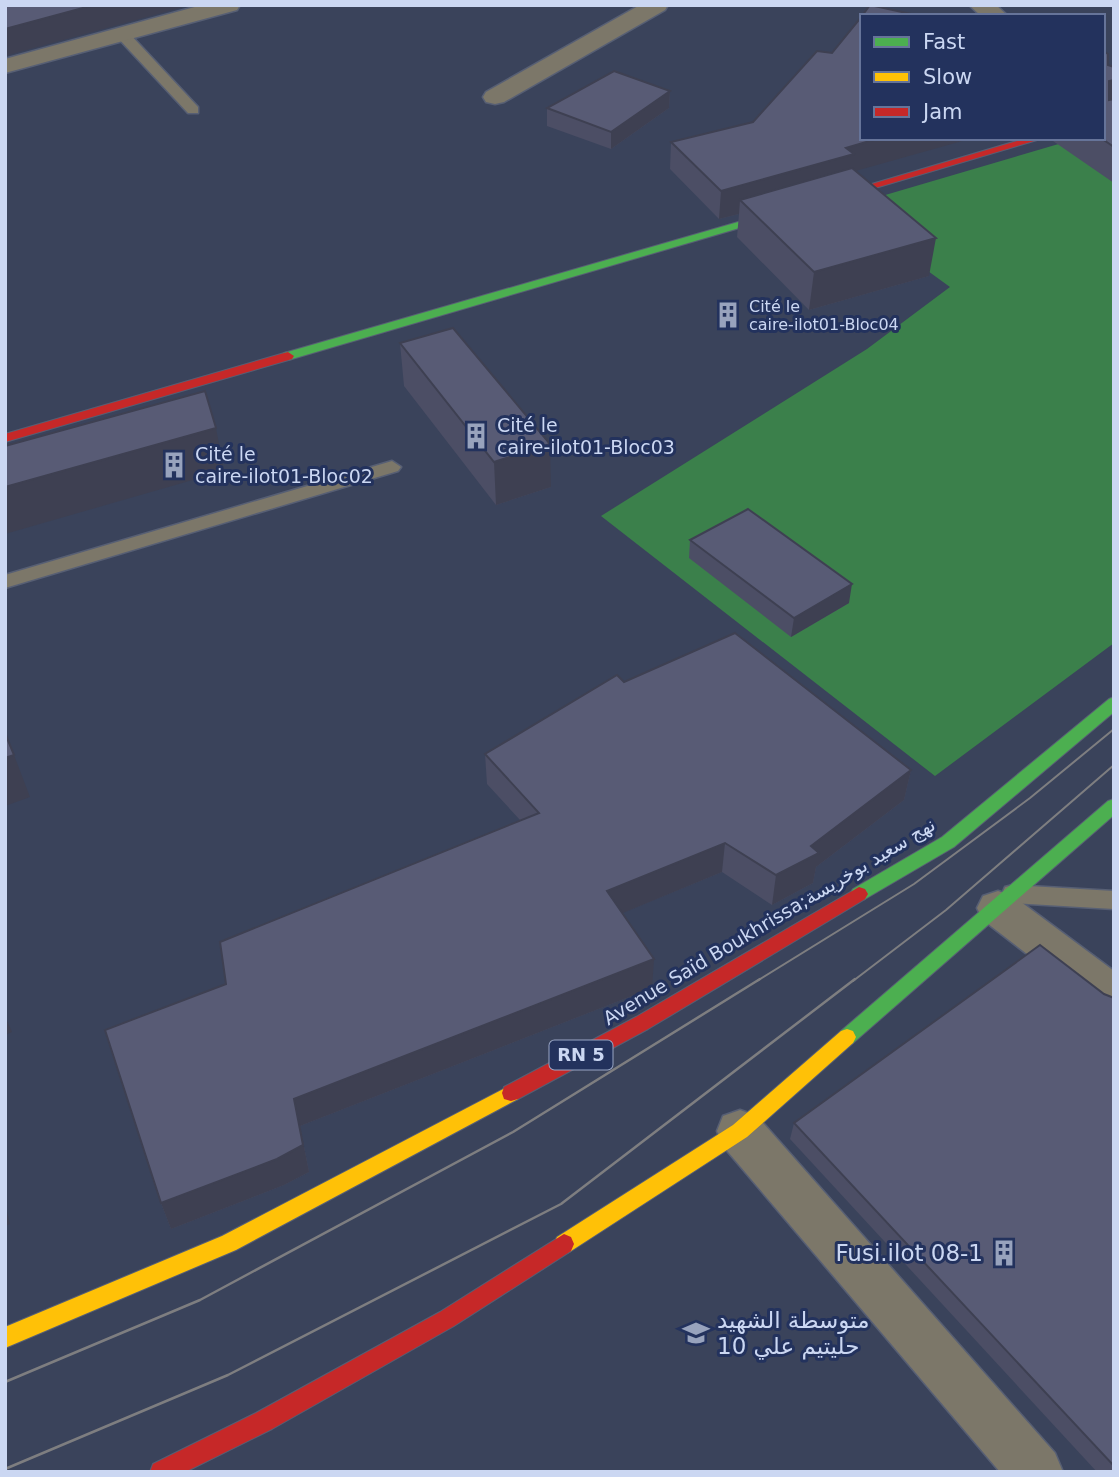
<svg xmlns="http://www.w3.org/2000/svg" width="1119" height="1477" font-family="'DejaVu Sans',Vazirmatn,sans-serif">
	<rect width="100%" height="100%" fill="#3a435b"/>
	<polygon fill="#3b804b" points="1114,128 1114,643 935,776 601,516 867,349 950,287 841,208 1079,138 1103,138"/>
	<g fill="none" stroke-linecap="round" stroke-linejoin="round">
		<g stroke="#575f74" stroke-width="3">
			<g id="lane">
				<polygon points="122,30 127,31 198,107 198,113 188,113 117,37 116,34"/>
				<polygon points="392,461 401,467 398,471 5,588 5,575"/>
				<polygon points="1013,885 1114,891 1114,909 1013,903 1005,901 1002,894 1005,887"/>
			</g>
		</g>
		<g stroke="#575f74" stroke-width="3">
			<g id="street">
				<polygon points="202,5 240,5 237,10 5,73 5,59"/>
				<polygon points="640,5 668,5 665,10 504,102 495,104 486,102 483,97 486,92"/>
				<polygon points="969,5 996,5 1008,16 981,16"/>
				<polygon points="998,891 1013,896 1114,971 1114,1015 1098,1009 983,920 977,908 983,896"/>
				<polygon points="740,1110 757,1116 1055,1453 1063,1472 1000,1472 723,1146 717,1131 723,1116"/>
			</g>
		</g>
		<g stroke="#575f74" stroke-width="2">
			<g id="fast">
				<polygon points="780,210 786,213 784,215 292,359 288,360 282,356 284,353"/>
				<polygon points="1114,697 1114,712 954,847 865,899 859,901 853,899 850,894 853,889 942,837 1109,699"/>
				<polygon points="1114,799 1114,815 853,1043 847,1045 841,1043 838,1037 841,1031 1108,801"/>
			</g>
		</g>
		<g stroke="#575f74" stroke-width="2">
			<g id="slow">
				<polygon points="847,1029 853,1031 856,1037 853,1043 747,1137 571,1251 564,1254 557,1251 554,1244 557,1237 733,1125 841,1031"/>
				<polygon points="511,1085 518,1087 520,1093 518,1099 236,1250 5,1348 5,1327 222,1236"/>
			</g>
		</g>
		<g stroke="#575f74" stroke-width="2">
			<g id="jam">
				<polygon points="1027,138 1044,138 784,215 774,213"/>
				<polygon points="288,352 294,356 292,359 5,442 5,434"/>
				<polygon points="859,887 865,889 868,894 865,899 648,1029 518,1099 511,1101 504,1099 502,1093 504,1087 636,1017"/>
				<polygon points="564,1234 571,1237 574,1244 571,1251 454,1326 272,1429 185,1472 150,1472 153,1464 256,1413 440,1312"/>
			</g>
		</g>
		<use href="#lane" fill="#7c7769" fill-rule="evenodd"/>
		<use href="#street" fill="#7c7769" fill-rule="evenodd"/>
		<use href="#fast" fill="#4caf50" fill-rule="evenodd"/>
		<use href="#slow" fill="#ffc107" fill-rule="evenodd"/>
		<use href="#jam" fill="#c62828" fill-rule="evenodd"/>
		<g stroke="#7e7e80" stroke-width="2">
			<polyline points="757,981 914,884 1030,798 1114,729"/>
			<polyline points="853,981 946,910 1114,765"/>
		</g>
		<g stroke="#7e7e80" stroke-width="2.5">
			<polyline points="5,1382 200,1300 513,1132 760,979"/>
			<polyline points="5,1469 228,1375 561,1204 855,979"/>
		</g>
	</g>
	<g fill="#4c4e65">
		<polygon points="1108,65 1114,67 1114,183 1053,141 1054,138 1103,138"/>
		<polygon points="670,91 669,108 611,149 547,126 547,108"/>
		<polygon points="671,142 856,171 929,276 809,310 737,237 739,214 719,219 670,169"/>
		<polygon points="400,343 551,487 496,505 404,386"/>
		<polygon points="690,540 849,603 791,637 689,558"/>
		<polygon points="624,682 911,770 904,800 816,867 813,883 772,905 722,872 622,913 652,988 300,1126 309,1172 284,1185 171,1229 161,1203 226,984 520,820 487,784 485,754"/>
		<polygon points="1104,994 1114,998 1114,1472 1097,1472 790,1139 794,1123"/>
	</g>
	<g fill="#3e4052">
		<polygon points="94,5 191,5 5,56 5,29"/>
		<polygon points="1114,80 1114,107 1103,110 1109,81"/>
		<polygon points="670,91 669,108 611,149 611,132"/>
		<polygon points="880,138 973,138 852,172 740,200 739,214 719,219 721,191 846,148"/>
		<polygon points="936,238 929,276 809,310 814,272"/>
		<polygon points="216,428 224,471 5,534 5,487"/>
		<polygon points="550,444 551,487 496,505 494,462"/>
		<polygon points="852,584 849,603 791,637 794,618"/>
		<polygon points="14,755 30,797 5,806 5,758"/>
		<polygon points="911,770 904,800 816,867 813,883 772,905 776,875 811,846"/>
		<polygon points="725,843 722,872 606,920 607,891"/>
		<polygon points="654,959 652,988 300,1126 309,1172 284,1185 171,1229 161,1203 294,1099"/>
		<polygon points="5,1016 12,1032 5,1035"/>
		<polygon points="5,1204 10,1224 5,1226"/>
	</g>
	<g fill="#585b75" stroke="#3e4052" stroke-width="2">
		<polygon points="5,5 94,5 5,29"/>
		<polygon points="870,5 920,16 862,16"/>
		<polygon points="862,16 862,138 880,138 846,148 854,154 721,191 671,142 753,122 817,51 832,53"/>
		<polygon points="1103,51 1108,54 1108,65 1114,67 1114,80 1109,81 1109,100 1114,99 1114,147 1101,138 1103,138"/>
		<polygon points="614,71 670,91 611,132 547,108"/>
		<polygon points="852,168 936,238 814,272 740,200"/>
		<polygon points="453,328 550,444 494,462 400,343"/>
		<polygon points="205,391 216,428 5,487 5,446"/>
		<polygon points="748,509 852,584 794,618 690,540"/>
		<polygon points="735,633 911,770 811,846 819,853 776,875 725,843 607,891 654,959 294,1099 303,1145 277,1159 161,1203 105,1030 226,984 220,942 539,813 485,754 617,675 624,682"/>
		<polygon points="5,733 14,755 5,758"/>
		<polygon points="1040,945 1104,994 1114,998 1114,1466 794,1123"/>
	</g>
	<defs>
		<g id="building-bare" transform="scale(2.1)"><path d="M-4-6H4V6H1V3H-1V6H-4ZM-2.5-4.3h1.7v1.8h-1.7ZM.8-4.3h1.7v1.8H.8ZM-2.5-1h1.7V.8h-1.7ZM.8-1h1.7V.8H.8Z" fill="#98a3bd" stroke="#23325d" stroke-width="2.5" paint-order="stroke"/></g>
		<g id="school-bare" transform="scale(2.1)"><path d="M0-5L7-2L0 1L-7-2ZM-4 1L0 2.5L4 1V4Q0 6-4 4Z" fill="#98a3bd" stroke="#23325d" stroke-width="2.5" paint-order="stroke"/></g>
	</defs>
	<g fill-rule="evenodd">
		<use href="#building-bare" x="728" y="315"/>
		<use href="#building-bare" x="476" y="436"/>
		<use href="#building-bare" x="174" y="465"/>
		<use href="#building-bare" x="1004" y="1253"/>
		<use href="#school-bare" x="696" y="1333"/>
	</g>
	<g text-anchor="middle" stroke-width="6" stroke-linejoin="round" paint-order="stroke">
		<g font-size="16" fill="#cbd7f2" stroke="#23325d" text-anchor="start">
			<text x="749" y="312">Cité le<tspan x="749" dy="18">caire-ilot01-Bloc04</tspan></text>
		</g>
		<rect fill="#23325d" stroke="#99a6c5" stroke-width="2" x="549.5" y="1040.5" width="63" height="29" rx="5"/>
		<g font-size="18" font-weight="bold" fill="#cbd7f2">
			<text x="581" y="1061">RN 5</text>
		</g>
		<g font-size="19" fill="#cbd7f2" stroke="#23325d" text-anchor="start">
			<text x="497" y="432">Cité le<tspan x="497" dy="22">caire-ilot01-Bloc03</tspan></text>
			<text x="195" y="461">Cité le<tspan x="195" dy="22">caire-ilot01-Bloc02</tspan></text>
		</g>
		<g font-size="19" fill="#cbd7f2" stroke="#23325d">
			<text transform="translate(769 921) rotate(-31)" y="7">Avenue Saïd Boukhrissa;نهج سعيد بوخريسة</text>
		</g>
		<g font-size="23" fill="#cbd7f2" stroke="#23325d" text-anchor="end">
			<text x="983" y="1261">Fusi.ilot 08-1</text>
			<text x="717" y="1328" text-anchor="start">متوسطة الشهيد<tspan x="717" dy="26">حليتيم علي 10</tspan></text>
		</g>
	</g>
	<rect width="1119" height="1477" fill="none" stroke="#cbd7f2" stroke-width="14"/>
	<rect x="860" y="14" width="245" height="126" fill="#23325d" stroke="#667499" stroke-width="2"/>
	<rect x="874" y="37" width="35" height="10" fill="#4caf50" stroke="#667499" stroke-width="2"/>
	<text x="923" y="49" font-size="21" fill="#cbd7f2">Fast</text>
	<rect x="874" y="72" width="35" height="10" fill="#ffc107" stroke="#667499" stroke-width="2"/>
	<text x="923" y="84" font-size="21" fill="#cbd7f2">Slow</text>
	<rect x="874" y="107" width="35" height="10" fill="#c62828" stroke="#667499" stroke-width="2"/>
	<text x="923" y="119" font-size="21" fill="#cbd7f2">Jam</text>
</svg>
